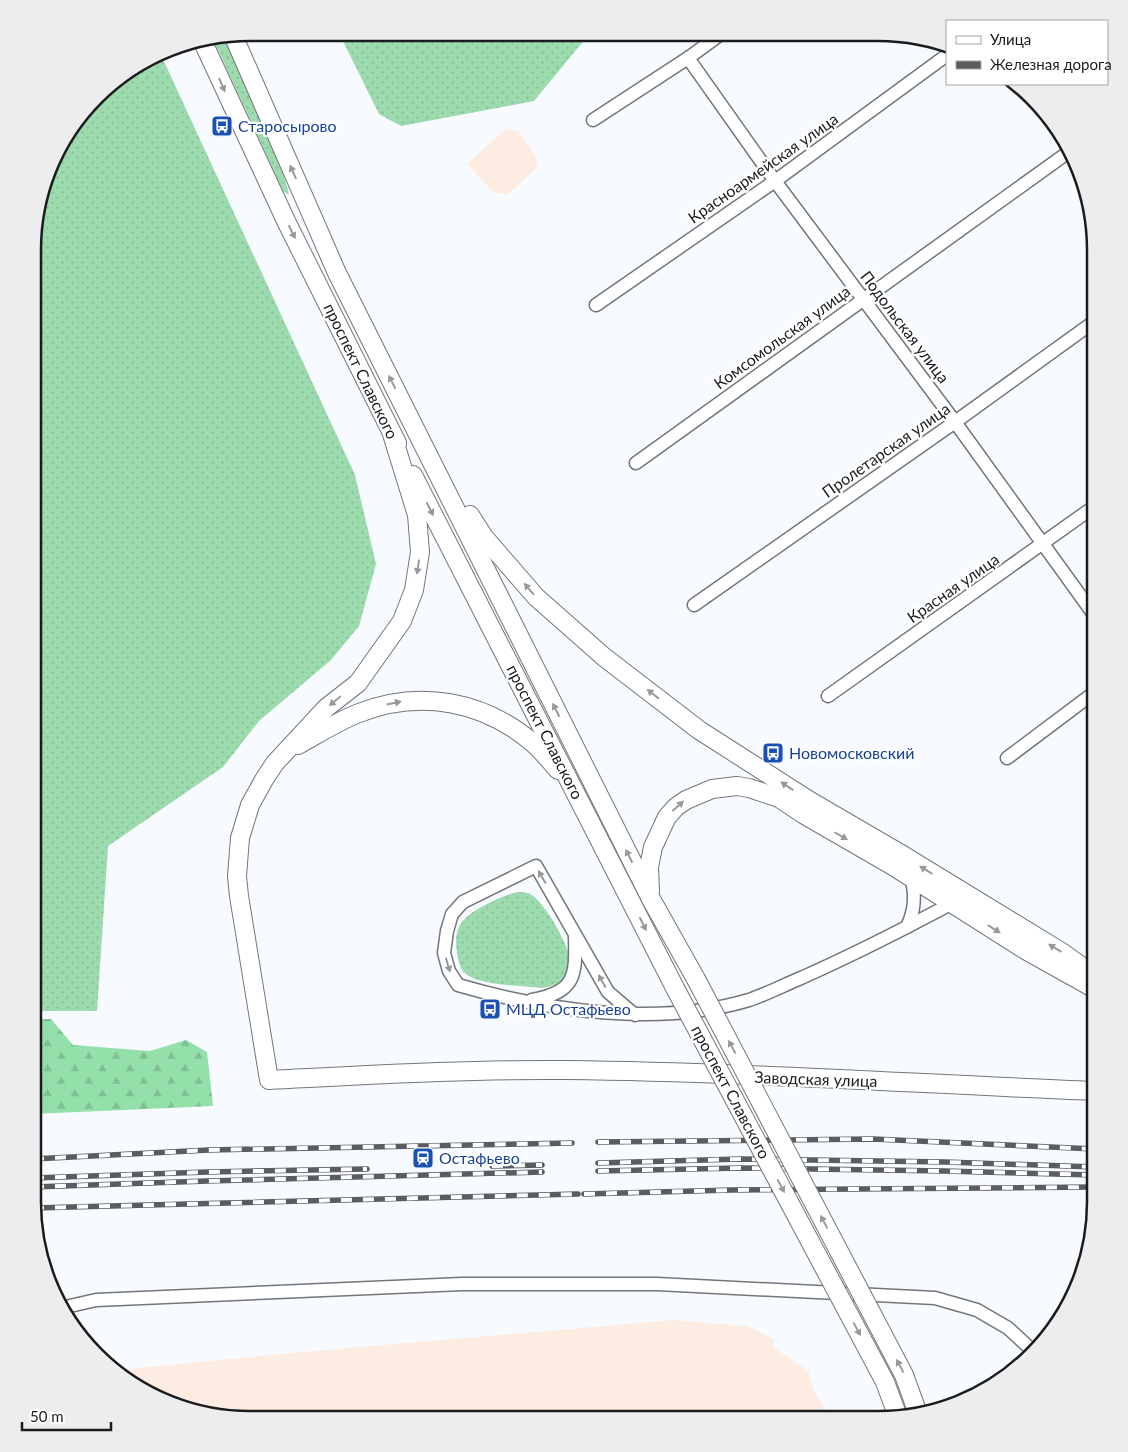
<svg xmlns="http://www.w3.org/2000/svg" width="1128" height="1452" font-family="Lato,sans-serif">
	<defs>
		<pattern id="grass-dots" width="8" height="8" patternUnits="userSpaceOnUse" patternTransform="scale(1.25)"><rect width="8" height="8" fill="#9cdbae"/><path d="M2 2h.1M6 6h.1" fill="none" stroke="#86bb95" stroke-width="1.8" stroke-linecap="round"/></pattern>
		<pattern id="forest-firs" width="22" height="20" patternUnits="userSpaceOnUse" patternTransform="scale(1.25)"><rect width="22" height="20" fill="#94e0ab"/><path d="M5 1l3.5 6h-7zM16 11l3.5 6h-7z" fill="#7fc093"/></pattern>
	</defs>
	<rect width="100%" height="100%" fill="#f7faff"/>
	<g fill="#fdece1">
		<polygon points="507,128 518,131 536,156 537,168 508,194 494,193 467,164"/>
		<polygon points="674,1320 747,1326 774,1339 773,1347 808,1371 814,1391 827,1412 828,1419 236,1419 181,1408 130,1383 117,1370 314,1351"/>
	</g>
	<g fill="url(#grass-dots)">
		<polygon points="339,33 590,33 534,101 401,126 379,114"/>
		<path d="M225,37C248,87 277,141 289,195L283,191L213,39Z"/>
		<polygon points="161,55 355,475 376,564 359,626 331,660 259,721 223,767 108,846 97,1011 33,1011 34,222 62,142 107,86"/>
		<path d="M517,892C520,892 525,892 528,893C543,898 571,948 571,964C570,980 554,987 541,988C524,986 482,985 469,976C460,971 459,963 457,953C453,927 462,917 485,905C495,900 505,895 517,892Z"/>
	</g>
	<polygon fill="url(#forest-firs)" points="33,1019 51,1019 73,1045 150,1051 186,1040 207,1052 213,1106 33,1114"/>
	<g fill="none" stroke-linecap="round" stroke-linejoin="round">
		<g stroke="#72767b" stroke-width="15">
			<g id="street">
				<polyline points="688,58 775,181 955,422 1095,616"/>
				<polyline points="593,120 688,58 721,34"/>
				<polyline points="596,305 775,181 947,55"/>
				<polyline points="636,463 1070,151"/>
				<polyline points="694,605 955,422 1095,321"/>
				<polyline points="828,696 1095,506"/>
				<polyline points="1007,758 1095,692"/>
				<path d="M907,927C915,910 916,895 911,877"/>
				<path d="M532,1000C576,992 576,976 575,936"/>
				<path d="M635,1015L608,992L536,866L463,902L452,914L447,931L444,953L449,971L458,985C547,1011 659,1027 749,1000C767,994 784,985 801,978C855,954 906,928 958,900"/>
				<polyline points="61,1308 96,1300 462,1284 657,1284 935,1298 977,1310 1008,1328 1034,1352"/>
			</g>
		</g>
		<g stroke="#72767b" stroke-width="20">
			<g id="secondary">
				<polyline points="233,35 337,273 651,899 696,979"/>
				<polyline points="202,40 287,223 397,443"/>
				<path d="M392,434L417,515L420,552L414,590L402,621L358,683L326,708L275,763L265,778L250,805L240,838L237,876L239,896L269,1080C369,1075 468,1069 568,1070C744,1072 919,1084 1095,1091"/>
				<polyline points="413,475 675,988"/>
				<polyline points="470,515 484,537 536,597 604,657 699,730 810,801 901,854 1063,953 1095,976"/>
				<path d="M298,745C318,734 338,721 359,713C420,689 485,701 534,744C543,752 550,761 558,770"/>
				<polyline points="650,891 649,867 653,847 667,817 676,807 686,800 712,789 737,786 749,788 779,798 803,814 893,866 1027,951 1095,989"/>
			</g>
		</g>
		<use href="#street" stroke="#fff" stroke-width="12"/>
		<use href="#secondary" stroke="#fff" stroke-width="18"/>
		<g stroke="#5a5d5f" stroke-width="5.5">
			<g id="rail">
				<polyline points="598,1142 873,1139 1095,1149"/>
				<polyline points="33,1159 209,1150 572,1143"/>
				<polyline points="598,1163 740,1159 945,1162 1095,1167"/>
				<polyline points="492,1166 542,1165"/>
				<polyline points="598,1171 740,1168 944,1171 1095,1175"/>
				<polyline points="33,1178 207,1172 367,1169"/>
				<polyline points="33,1187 207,1181 542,1172"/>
				<polyline points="584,1194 732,1190 1095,1187"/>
				<polyline points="33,1208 578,1194"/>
			</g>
		</g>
		<use href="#rail" stroke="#fff" stroke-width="4" stroke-dasharray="11" stroke-linecap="butt"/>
		<g stroke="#72767b" stroke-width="20" stroke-linecap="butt">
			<g id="secondary-bridge">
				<polyline points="696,979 904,1375 917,1411"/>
				<polyline points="675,988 885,1382 898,1417"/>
			</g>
		</g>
		<use href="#secondary-bridge" stroke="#fff" stroke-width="18"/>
	</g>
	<defs><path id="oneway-solid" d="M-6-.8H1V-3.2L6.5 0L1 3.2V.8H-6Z" transform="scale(1.25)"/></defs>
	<g fill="#98999a">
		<use href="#oneway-solid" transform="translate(222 85) rotate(66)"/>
		<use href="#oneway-solid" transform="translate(293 172) rotate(-114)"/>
		<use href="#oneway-solid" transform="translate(292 232) rotate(64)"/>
		<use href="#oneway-solid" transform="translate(392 382) rotate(-117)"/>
		<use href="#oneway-solid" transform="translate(430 509) rotate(63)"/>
		<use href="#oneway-solid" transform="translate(418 567) rotate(98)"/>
		<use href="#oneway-solid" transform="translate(529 589) rotate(-131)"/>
		<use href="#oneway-solid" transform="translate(653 694) rotate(-142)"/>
		<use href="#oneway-solid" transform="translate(335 701) rotate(141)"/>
		<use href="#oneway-solid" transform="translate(394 703) rotate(-12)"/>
		<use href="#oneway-solid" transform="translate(556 710) rotate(-117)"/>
		<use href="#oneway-solid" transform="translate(787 786) rotate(-147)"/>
		<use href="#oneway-solid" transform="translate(678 806) rotate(-42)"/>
		<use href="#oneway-solid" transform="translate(841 836) rotate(30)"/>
		<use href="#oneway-solid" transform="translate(629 856) rotate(-117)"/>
		<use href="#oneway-solid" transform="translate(926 870) rotate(-149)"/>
		<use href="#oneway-solid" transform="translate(542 877) rotate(-120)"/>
		<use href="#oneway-solid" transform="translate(643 924) rotate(63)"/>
		<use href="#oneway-solid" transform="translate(994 929) rotate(32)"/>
		<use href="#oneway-solid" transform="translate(1055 948) rotate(-149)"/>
		<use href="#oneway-solid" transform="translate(448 965) rotate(73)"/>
		<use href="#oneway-solid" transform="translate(602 981) rotate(-119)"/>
		<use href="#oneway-solid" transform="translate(732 1047) rotate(-118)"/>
		<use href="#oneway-solid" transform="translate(781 1186) rotate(62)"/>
		<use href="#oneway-solid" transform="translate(824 1222) rotate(-118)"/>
		<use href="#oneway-solid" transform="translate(857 1329) rotate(62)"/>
		<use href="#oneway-solid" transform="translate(900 1366) rotate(-118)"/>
	</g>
	<defs>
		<g id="bus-square" transform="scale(1.125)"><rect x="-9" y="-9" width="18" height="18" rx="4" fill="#1a4fb4" stroke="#fff"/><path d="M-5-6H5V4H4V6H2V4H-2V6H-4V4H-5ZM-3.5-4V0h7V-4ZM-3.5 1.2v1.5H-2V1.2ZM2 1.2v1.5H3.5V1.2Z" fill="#fff"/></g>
		<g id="station-square" transform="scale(1.125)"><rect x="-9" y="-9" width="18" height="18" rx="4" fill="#1a4fb4" stroke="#fff"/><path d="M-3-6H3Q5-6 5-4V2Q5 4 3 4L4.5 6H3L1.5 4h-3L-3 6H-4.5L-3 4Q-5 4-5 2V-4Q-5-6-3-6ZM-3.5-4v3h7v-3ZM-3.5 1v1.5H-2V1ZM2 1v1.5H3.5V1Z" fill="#fff"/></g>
	</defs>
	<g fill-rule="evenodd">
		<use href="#bus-square" x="222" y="126"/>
		<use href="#bus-square" x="773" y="753"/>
		<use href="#bus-square" x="490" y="1009"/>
		<use href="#station-square" x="423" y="1158"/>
	</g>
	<g text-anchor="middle" stroke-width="4.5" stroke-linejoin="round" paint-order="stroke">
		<g font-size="16" fill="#164399" stroke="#fff" text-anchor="start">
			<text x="238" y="132">Старосырово</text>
			<text x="789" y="759">Новомосковский</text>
			<text x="506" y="1015">МЦД Остафьево</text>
			<text x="439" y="1164">Остафьево</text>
		</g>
		<g font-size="16" fill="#1a1c1e" stroke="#fff">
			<text transform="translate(763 168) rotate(-35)" y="6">Красноармейская улица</text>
			<text transform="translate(905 327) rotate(53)" y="6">Подольская улица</text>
			<text transform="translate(782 337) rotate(-36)" y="6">Комсомольская улица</text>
			<text transform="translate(361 371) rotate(64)" y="6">проспект Славского</text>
			<text transform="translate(886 450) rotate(-35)" y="6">Пролетарская улица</text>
			<text transform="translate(953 588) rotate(-35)" y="6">Красная улица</text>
			<text transform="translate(545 732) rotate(63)" y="6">проспект Славского</text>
			<text transform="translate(816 1079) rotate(2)" y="6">Заводская улица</text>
			<text transform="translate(731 1092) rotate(62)" y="6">проспект Славского</text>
		</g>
	</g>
	<path d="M0 0H1128V1452H0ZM250 41H878A209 209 0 0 1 1087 250V1202A209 209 0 0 1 878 1411H250A209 209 0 0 1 41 1202V250A209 209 0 0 1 250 41Z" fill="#ededed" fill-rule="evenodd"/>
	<path fill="none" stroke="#1a1c1e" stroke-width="2.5" d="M250 41H878A209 209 0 0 1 1087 250V1202A209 209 0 0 1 878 1411H250A209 209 0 0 1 41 1202V250A209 209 0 0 1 250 41Z"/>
	<rect x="946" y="20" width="162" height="65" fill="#ffffff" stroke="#a3a4a5"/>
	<rect x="956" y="36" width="25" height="8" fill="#ffffff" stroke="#a3a4a5"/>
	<text x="990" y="45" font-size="15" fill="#1a1c1e">Улица</text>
	<rect x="956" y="61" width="25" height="8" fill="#5a5d5f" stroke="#a3a4a5"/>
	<text x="990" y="70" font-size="15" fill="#1a1c1e">Железная дорога</text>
	<path d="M22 1422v8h89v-8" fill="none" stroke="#1a1c1e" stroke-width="2.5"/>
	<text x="30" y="1422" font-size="15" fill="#1a1c1e" stroke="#ffffff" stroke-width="4" paint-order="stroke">50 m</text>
</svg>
